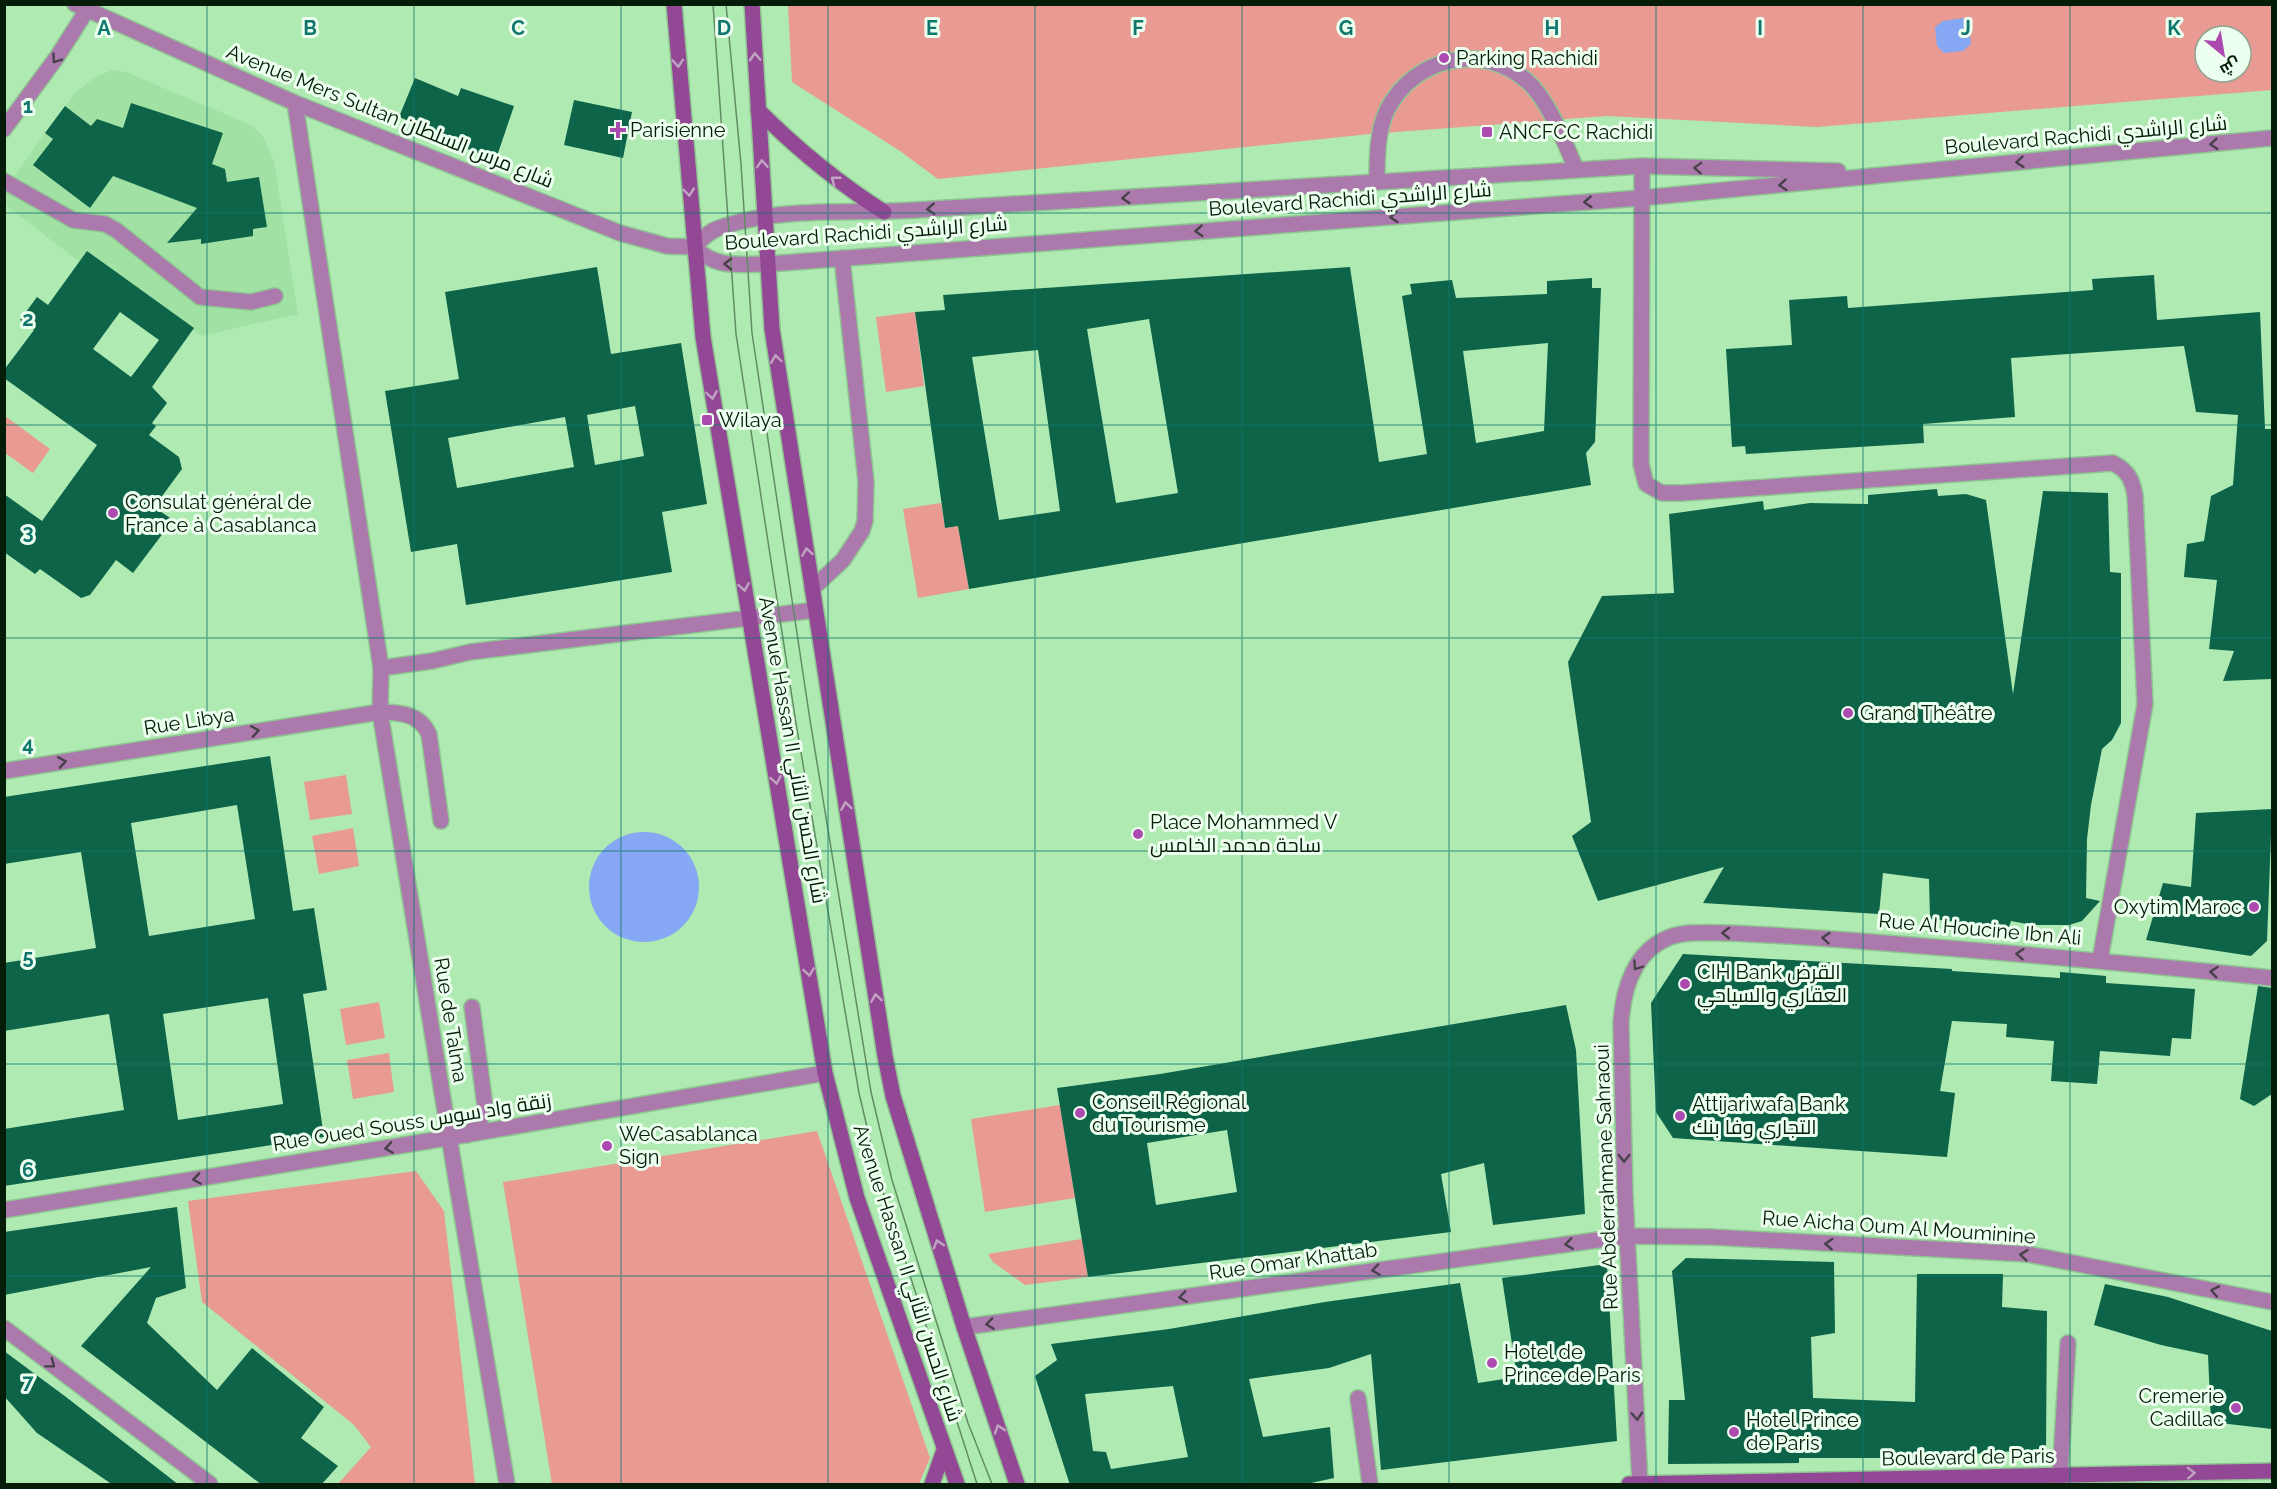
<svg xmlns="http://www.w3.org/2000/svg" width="2277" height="1489" font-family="Raleway,Cairo,sans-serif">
	<rect width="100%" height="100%" fill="#afeab2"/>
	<polygon fill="#a1e2a4" points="112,70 126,72 251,125 263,136 274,161 298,314 201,336 88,251 80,262 5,205 5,189 65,106 78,90 95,77"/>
	<g fill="#e99a92" fill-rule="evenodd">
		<path d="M788,5H2272V90L1817,127L1607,116L1370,134L938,179L900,151L792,82ZM2205,36H2241V72H2205Z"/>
		<polygon points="915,312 924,386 886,392 876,317"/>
		<polygon points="5,416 50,449 33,473 5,453"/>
		<polygon points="941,503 945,528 959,526 969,589 918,598 903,509"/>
		<polygon points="346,775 352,814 310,820 304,782"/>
		<polygon points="353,828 359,866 319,874 312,836"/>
		<polygon points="379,1002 385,1038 346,1045 340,1009"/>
		<polygon points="389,1053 394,1092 353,1099 347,1060"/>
		<polygon points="1060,1105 1075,1198 985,1212 971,1119"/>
		<polygon points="817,1131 930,1458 919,1484 552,1484 503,1182"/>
		<polygon points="416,1171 444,1211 475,1484 338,1484 371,1447 354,1425 202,1302 188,1201"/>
		<polygon points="1082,1239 1088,1277 1025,1285 993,1262 988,1254"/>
	</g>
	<g fill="#86a7f4">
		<polygon points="1963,18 1969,26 1971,44 1963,51 1944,53 1937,46 1935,27 1943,21"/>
		<circle cx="644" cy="887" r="55"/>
	</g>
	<g fill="#0d6449" fill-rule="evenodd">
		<polygon points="415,78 458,96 461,88 514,106 496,159 442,140 444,135 399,117"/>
		<polygon points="574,100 632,112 623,158 564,145"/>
		<polygon points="131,103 223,133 212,164 225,169 227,182 259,177 267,227 253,229 253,236 201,244 201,239 167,243 197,208 113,176 90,208 33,165 53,139 45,133 65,106 91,126 97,119 123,128"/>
		<path d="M87,251L194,328L152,387L167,403L152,423L156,426L149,435L179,457L182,469L154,507L173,520L133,573L116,560L90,595L81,598L40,569L35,574L4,552V494L42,521L97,445L4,378V370L34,330L20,320L37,297L48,305ZM120,312L159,340L131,377L93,349Z"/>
		<path d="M597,267L611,354L681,343L707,504L662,512L672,572L466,605L457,544L411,552L385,391L459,379L445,292ZM635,406L644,456L595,465L587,415ZM565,417L574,467L457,488L448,438Z"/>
		<path d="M1350,267L1379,462L1427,454L1402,296L1412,294L1410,284L1452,280L1456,298L1547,294V281L1592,278V288H1601L1595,442L1586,453L1591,485L969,589L958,526L945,528L915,312L945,310L943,295ZM1149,319L1178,493L1116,503L1087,329ZM1548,343L1544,431L1476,443L1463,351ZM1038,350L1060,511L999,520L972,357Z"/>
		<polygon points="2154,275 2157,320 2260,312 2265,429 2272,429 2271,679 2223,681 2234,651 2209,649 2217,580 2184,577 2187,544 2204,541 2211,496 2233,485 2238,415 2196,412 2184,346 2011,358 2015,417 1923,424 1924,443 1746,454 1745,446 1732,447 1726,349 1792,345 1789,300 1847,296 1848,308 2093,290 2092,279"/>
		<polygon points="1937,489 1938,496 1966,494 1986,500 2013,694 2043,491 2108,493 2110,572 2121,573 2121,723 2112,740 2102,749 2091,805 2087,839 2086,898 2100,901 2082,921 2069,925 2032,925 2011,921 2009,927 1930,919 1929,879 1883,873 1879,914 1703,903 1724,867 1598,901 1572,836 1591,822 1568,662 1602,596 1674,593 1669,514 1763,501 1764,510 1810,503 1868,504 1868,495"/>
		<path d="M270,756L293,911L314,908L327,990L303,994L324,1137L4,1186V1129L124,1110L109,1014L4,1031V963L96,948L81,852L4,864V797ZM237,805L255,919L149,936L131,823ZM268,998L283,1104L178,1120L163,1014Z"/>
		<polygon points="2272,809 2267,941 2251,956 2146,940 2163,883 2191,887 2196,813"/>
		<polygon points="1683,954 1952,969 1952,971 2060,978 2060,972 2106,976 2106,983 2195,989 2191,1039 2172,1038 2170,1056 2100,1051 2097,1084 2051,1081 2054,1041 2006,1037 2007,1024 1952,1021 1940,1091 1955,1093 1947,1157 1673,1138 1656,1112 1651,1003"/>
		<polygon points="2258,986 2272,988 2272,1094 2254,1106 2240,1099"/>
		<path d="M1566,1005L1576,1050L1585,1214L1493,1225L1484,1163L1441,1174L1451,1232L1088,1277L1057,1088L1160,1074ZM1227,1130L1237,1192L1156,1205L1147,1143Z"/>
		<polygon points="177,1207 186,1288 156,1298 147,1323 217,1390 252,1348 324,1407 301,1438 338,1466 321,1485 262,1485 81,1346 151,1267 4,1295 4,1232"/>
		<polygon points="1686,1258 1834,1262 1835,1333 1811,1337 1813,1398 1915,1402 1917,1274 2003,1274 2002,1307 2047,1311 2046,1449 1914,1458 1799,1458 1799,1463 1668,1464 1669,1400 1685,1400 1672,1271"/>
		<path d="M1607,1264L1617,1441L1381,1470L1371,1354L1329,1368L1249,1379L1263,1437L1330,1427L1334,1478L1302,1485H1070L1035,1376L1057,1360L1051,1344L1169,1329L1325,1302L1460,1283L1478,1383L1517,1377L1502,1278ZM1173,1386L1188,1457L1111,1469L1106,1452L1093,1451L1085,1394Z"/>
		<polygon points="2105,1284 2168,1297 2272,1331 2272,1429 2211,1422 2208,1355 2161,1345 2094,1325"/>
		<polygon points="4,1351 66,1397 179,1485 113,1485 37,1433 4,1396"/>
	</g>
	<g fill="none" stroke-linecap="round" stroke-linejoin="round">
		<g stroke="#90c593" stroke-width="18">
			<g id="service">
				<path d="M295,103L381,668L380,712C401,713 419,713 429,734L441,821"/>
				<path d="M1642,166L1641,464L1646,484L1662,493H1682L2113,463C2128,471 2132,479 2135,495L2145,704L2100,960"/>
				<polyline points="4,181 73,220 105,224 116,230 200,297 251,302 275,296"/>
				<path d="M1377,182C1377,159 1377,131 1387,110C1414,57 1482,42 1527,81C1548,99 1565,143 1576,169"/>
				<polyline points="812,589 843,560 862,531 865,521 866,482 842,258"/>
				<polyline points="381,668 432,661 470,652 815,610"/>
				<polyline points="467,1135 479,1124 485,1106 472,1007"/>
				<polyline points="447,1138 825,1073"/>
				<polyline points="1358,1398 1370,1484"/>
			</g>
		</g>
		<g stroke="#90c593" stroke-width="18">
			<polyline id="pedestrian" points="2060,1477 2068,1343"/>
		</g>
		<g stroke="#90c593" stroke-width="18">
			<g id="minor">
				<polyline points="4,129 57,57 87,10"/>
				<path d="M4,771L380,712C422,969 463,1227 507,1484"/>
				<polyline points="4,1210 447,1138"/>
				<polyline points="964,1327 1627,1236 1711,1237 2027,1254 2272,1302"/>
				<polyline points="4,1328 210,1484"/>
				<path d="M1640,1484L1625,1195L1621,1023C1623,989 1634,951 1670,937C1687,931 1705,933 1723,933C1765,934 1805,937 1846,940C1988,951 2130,963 2272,978"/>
			</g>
		</g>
		<g stroke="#90c593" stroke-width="18">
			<g id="tertiary">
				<polyline points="75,4 295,103 620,233 667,246 694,247"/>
				<path d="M694,247C715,269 740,264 768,264L1641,198L2272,138"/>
				<path d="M694,247C701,240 709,231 719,228C780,206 852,214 916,210L1642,166L1838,171"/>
			</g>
		</g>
		<g stroke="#90c593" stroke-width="18">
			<g id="secondary">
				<polyline points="674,4 703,337 825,1073 857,1198 957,1484"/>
				<polyline points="752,4 772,329 885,1056 893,1096 964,1327 1017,1484"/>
				<path d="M758,110C797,149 837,182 884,212"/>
				<polyline points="932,1484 944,1450"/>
				<polyline points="1629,1484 2272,1471"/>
			</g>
		</g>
		<use href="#service" stroke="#ab79ac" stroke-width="15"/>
		<use href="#pedestrian" stroke="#ab79ac" stroke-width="15"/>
		<use href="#minor" stroke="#ab79ac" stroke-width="15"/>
		<use href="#tertiary" stroke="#ab79ac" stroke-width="15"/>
		<use href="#secondary" stroke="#924895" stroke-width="15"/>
		<g stroke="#628c65" stroke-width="1.5">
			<polyline points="713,4 736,334 796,723 859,1093 880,1182 977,1484"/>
			<polyline points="726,4 741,164 752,333 810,720 871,1092 892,1180 968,1423 992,1484"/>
		</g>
	</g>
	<defs><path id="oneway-chevron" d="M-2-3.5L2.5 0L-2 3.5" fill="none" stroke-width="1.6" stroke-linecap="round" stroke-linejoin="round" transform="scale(1.5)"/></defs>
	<g stroke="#c0a4c2">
		<use href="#oneway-chevron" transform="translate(755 57) rotate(-93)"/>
		<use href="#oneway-chevron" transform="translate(678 63) rotate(86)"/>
		<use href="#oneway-chevron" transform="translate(762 164) rotate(-94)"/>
		<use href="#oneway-chevron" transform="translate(835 180) rotate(-142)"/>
		<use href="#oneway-chevron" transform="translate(689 192) rotate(84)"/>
		<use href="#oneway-chevron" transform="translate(776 359) rotate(-98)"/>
		<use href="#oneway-chevron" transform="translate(712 395) rotate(81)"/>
		<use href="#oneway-chevron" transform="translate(807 552) rotate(-99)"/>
		<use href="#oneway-chevron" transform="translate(744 587) rotate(80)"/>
		<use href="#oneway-chevron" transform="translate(776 780) rotate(80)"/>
		<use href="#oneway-chevron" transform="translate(846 806) rotate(-99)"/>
		<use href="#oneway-chevron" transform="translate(809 972) rotate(81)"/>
		<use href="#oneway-chevron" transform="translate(876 998) rotate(-99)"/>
		<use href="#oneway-chevron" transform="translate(938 1244) rotate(-107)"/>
		<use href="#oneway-chevron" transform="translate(999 1429) rotate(-109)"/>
		<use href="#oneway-chevron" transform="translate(2191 1473) rotate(-2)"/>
	</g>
	<g stroke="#47414a">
		<use href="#oneway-chevron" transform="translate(56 59) rotate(125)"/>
		<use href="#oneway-chevron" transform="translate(2214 144) rotate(175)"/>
		<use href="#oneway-chevron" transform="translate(2020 162) rotate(175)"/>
		<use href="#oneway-chevron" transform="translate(1698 168) rotate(-178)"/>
		<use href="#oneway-chevron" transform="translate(1783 185) rotate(175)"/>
		<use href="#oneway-chevron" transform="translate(1126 198) rotate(177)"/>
		<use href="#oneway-chevron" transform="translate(1588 202) rotate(176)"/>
		<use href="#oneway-chevron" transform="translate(931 209) rotate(177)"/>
		<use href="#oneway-chevron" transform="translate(1394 217) rotate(176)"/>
		<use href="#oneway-chevron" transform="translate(1199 231) rotate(176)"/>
		<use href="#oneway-chevron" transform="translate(728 264) rotate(-179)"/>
		<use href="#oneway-chevron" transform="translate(255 731) rotate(-9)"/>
		<use href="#oneway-chevron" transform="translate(62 762) rotate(-9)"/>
		<use href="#oneway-chevron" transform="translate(1726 933) rotate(-179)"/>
		<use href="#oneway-chevron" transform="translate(1826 938) rotate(-175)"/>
		<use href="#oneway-chevron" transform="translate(2020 954) rotate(-175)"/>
		<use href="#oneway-chevron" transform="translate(1637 966) rotate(125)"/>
		<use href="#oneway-chevron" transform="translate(2214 972) rotate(-174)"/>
		<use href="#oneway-chevron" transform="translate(389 1148) rotate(171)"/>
		<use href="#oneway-chevron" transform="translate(1624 1158) rotate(89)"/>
		<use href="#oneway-chevron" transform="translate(197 1179) rotate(171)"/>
		<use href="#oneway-chevron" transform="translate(1569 1244) rotate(172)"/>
		<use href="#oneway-chevron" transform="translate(1829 1244) rotate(-176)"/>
		<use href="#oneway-chevron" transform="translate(2024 1255) rotate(-174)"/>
		<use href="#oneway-chevron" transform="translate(1376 1270) rotate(172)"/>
		<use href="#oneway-chevron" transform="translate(2215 1291) rotate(-169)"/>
		<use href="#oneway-chevron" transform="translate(1183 1297) rotate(172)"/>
		<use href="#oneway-chevron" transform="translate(990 1324) rotate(172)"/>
		<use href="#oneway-chevron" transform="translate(51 1364) rotate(37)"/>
		<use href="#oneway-chevron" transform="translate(1637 1416) rotate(87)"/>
	</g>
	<path fill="none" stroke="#0f766e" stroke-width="1.5" stroke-opacity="0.55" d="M207,4V1484M414,4V1484M621,4V1484M828,4V1484M1035,4V1484M1242,4V1484M1449,4V1484M1656,4V1484M1863,4V1484M2070,4V1484M4,213H2272M4,425H2272M4,638H2272M4,851H2272M4,1064H2272M4,1276H2272"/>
	<g fill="#ac4ab1" stroke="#edffee" stroke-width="2">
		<circle cx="1444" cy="58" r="6"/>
		<path d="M615 121h6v6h6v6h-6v6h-6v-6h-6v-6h6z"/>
		<rect x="1481" y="126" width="12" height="12" rx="3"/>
		<rect x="701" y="414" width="12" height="12" rx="3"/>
		<circle cx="113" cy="513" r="6"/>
		<circle cx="1848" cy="713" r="6"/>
		<circle cx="1138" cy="834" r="6"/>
		<circle cx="2254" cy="907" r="6"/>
		<circle cx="1685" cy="984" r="6"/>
		<circle cx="1080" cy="1113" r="6"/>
		<circle cx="1680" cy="1116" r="6"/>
		<circle cx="607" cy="1146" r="6"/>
		<circle cx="1492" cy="1363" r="6"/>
		<circle cx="2236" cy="1408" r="6"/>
		<circle cx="1734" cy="1432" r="6"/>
	</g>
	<g text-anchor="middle" stroke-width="6" stroke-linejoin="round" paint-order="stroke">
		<g font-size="20" fill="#051c08" stroke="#edffee" text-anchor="start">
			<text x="1456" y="65">Parking Rachidi</text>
			<text x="630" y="137">Parisienne</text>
			<text x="1499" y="139">ANCFCC Rachidi</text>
			<text x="719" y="427">Wilaya</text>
			<text x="125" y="509">Consulat général de<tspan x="125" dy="23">France à Casablanca</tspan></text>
			<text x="1860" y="720">Grand Théâtre</text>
			<text x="1150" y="829">Place Mohammed V<tspan x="1150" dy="23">ساحة محمد الخامس</tspan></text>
			<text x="2242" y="914" text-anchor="end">Oxytim Maroc</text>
			<text x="1697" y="979">CIH Bank القرض<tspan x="1697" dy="23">العقاري والسياحي</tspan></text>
			<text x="1092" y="1109">Conseil Régional<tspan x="1092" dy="23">du Tourisme</tspan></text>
			<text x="1692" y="1111">Attijariwafa Bank<tspan x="1692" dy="23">التجاري وفا بنك</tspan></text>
			<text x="619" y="1141">WeCasablanca<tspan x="619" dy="23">Sign</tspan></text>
			<text x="1504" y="1359">Hotel de<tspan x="1504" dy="23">Prince de Paris</tspan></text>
			<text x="2224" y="1403" text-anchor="end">Cremerie<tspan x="2224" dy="23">Cadillac</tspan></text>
			<text x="1746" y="1427">Hotel Prince<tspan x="1746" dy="23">de Paris</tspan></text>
		</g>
		<g font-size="20" fill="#051c08" stroke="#edffee">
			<text transform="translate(390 116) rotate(22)" y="7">Avenue Mers Sultan شارع مرس السلطان</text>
			<text transform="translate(2086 135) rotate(-5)" y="7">Boulevard Rachidi شارع الراشدي</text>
			<text transform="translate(1350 199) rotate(-4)" y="7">Boulevard Rachidi شارع الراشدي</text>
			<text transform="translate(866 233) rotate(-4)" y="7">Boulevard Rachidi شارع الراشدي</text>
			<text transform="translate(189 721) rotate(-9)" y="7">Rue Libya</text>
			<text transform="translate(793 750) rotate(80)" y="7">Avenue Hassan II شارع الحسن الثاني</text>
			<text transform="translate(1980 929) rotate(5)" y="7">Rue Al Houcine Ibn Ali</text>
			<text transform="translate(451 1020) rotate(81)" y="7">Rue de Talma</text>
			<text transform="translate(412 1122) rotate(-9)" y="7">Rue Oued Souss زنقة واد سوس</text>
			<text transform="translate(1606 1177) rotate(-92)" y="7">Rue Abderrahmane Sahraoui</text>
			<text transform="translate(1899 1227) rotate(4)" y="7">Rue Aicha Oum Al Mouminine</text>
			<text transform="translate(1293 1261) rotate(-8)" y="7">Rue Omar Khattab</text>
			<text transform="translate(908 1273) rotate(72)" y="7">Avenue Hassan II شارع الحسن الثاني</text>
			<text transform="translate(1968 1457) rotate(-1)" y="7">Boulevard de Paris</text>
		</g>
	</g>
	<g font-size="20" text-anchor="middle" font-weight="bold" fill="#0f766e" stroke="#edffee" stroke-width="6" stroke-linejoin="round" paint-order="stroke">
		<text x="104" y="35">A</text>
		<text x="310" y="35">B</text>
		<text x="518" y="35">C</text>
		<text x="724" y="35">D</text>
		<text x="932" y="35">E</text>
		<text x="1138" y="35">F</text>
		<text x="1346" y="35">G</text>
		<text x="1552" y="35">H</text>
		<text x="1760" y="35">I</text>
		<text x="1966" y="35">J</text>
		<text x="2174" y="35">K</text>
		<text x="28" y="113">1</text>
		<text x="28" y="326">2</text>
		<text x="28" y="539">3</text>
		<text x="28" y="751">4</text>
		<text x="28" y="964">5</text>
		<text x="28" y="1177">6</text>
		<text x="28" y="1389">7</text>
	</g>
	<rect width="2277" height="1489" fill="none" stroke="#051c08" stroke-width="12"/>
	<g transform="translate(2223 54) rotate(150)"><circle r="28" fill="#edffee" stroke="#90a492" stroke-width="1.5"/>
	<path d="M0-4.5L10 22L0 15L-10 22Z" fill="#ac4ab1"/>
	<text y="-9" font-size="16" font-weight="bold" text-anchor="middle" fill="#051c08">ش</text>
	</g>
</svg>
